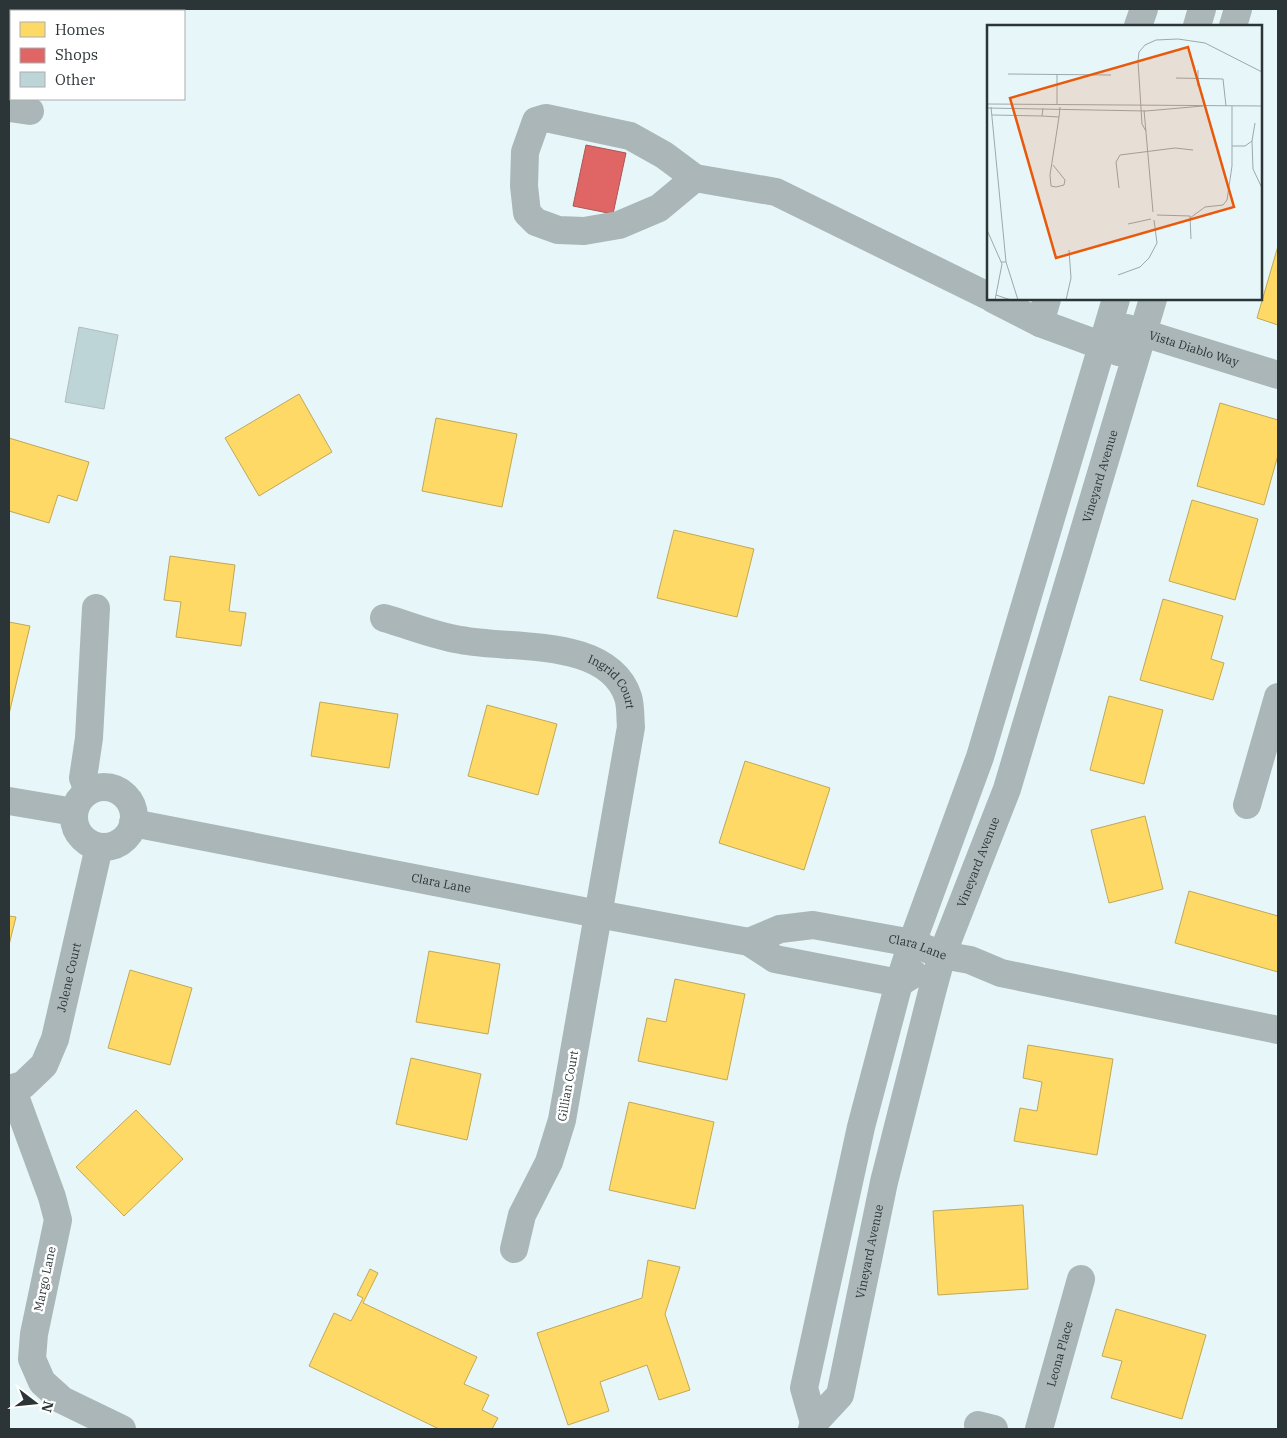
<svg xmlns="http://www.w3.org/2000/svg" width="1287" height="1438" font-family="'IBM Plex Serif',serif">
	<rect width="100%" height="100%" fill="#e7f6f8"/>
	<g fill="#ffd966" stroke="#bfa858">
		<polygon points="1278,246 1278,325 1257,318"/>
		<polygon points="299,394 332,452 259,496 225,438"/>
		<polygon points="1220,403 1278,420 1278,455 1264,505 1197,486"/>
		<polygon points="436,418 517,434 502,507 422,491"/>
		<polygon points="9,438 89,462 77,501 58,495 49,523 9,511"/>
		<polygon points="1192,500 1258,519 1235,600 1169,581"/>
		<polygon points="674,530 754,549 737,617 657,598"/>
		<polygon points="170,556 235,565 229,611 246,613 241,646 176,637 181,602 164,600"/>
		<polygon points="1163,599 1223,616 1211,659 1224,663 1213,700 1140,680"/>
		<polygon points="9,622 30,626 9,714"/>
		<polygon points="1109,696 1163,710 1144,784 1090,770"/>
		<polygon points="320,702 398,714 389,768 311,756"/>
		<polygon points="487,705 557,724 538,795 468,776"/>
		<polygon points="745,761 830,788 804,870 719,843"/>
		<polygon points="1145,816 1163,889 1109,903 1091,830"/>
		<polygon points="1189,891 1278,916 1278,972 1175,943"/>
		<polygon points="9,916 16,917 9,945"/>
		<polygon points="429,951 500,964 488,1034 416,1022"/>
		<polygon points="130,970 192,988 170,1065 108,1048"/>
		<polygon points="675,979 745,994 727,1080 638,1061 647,1018 666,1022"/>
		<polygon points="1028,1045 1113,1059 1097,1155 1014,1141 1020,1108 1037,1111 1042,1082 1023,1078"/>
		<polygon points="411,1058 481,1074 467,1140 396,1124"/>
		<polygon points="629,1102 714,1122 695,1209 609,1190"/>
		<polygon points="136,1110 183,1159 124,1216 76,1167"/>
		<polygon points="1023,1205 1028,1289 938,1295 933,1211"/>
		<polygon points="648,1260 680,1267 665,1314 690,1390 659,1400 647,1365 600,1382 609,1411 568,1425 537,1333 642,1298"/>
		<polygon points="370,1269 378,1273 363,1303 477,1357 464,1384 489,1395 482,1410 498,1418 492,1429 439,1429 309,1366 334,1313 351,1321 363,1298 357,1295"/>
		<polygon points="1116,1309 1206,1335 1182,1419 1111,1398 1122,1361 1102,1356"/>
	</g>
	<polygon fill="#e06666" stroke="#aa5758" points="586,145 626,153 613,214 573,206"/>
	<polygon fill="#bed5d8" stroke="#b1bcbe" points="79,327 118,335 104,409 65,402"/>
	<g fill="none" stroke-linecap="round" stroke-linejoin="round">
		<g stroke="#aab6b8" stroke-width="28">
			<polyline points="1138,26 1144,9"/>
			<polyline points="1197,26 1202,9"/>
			<polyline points="1233,26 1238,9"/>
			<polyline points="9,108 30,111"/>
			<polyline points="695,178 659,208 619,225 584,231 558,230 536,222 527,213 524,186 525,152 536,121 546,118 630,136 664,155 695,178 776,192 988,296"/>
			<polyline points="993,299 1040,323"/>
			<polyline points="1047,299 1040,323 1119,352"/>
			<path id="s1" d="M1127,328L1278,375"/>
			<path id="s2" d="M384,618C409,625 435,636 461,640C512,650 608,637 628,697C631,706 630,718 631,727L562,1120L549,1162L522,1215L514,1249"/>
			<circle cx="104" cy="817" r="30"/>
			<polyline points="88,791 83,778 89,738 96,608"/>
			<polyline points="9,801 74,812"/>
			<polyline points="1247,805 1278,697"/>
			<path id="s3" d="M133,823L598,914L749,942L775,959L899,983L914,974"/>
			<path id="s4" d="M749,942L780,929L813,925L912,943L942,955L970,960L1001,973L1278,1030"/>
			<polyline points="12,1088 52,1197 58,1220 34,1334 32,1359 42,1382 62,1400 122,1429"/>
			<path id="s5" d="M9,1089L23,1085L44,1065L55,1039L99,847"/>
			<polyline points="814,1423 804,1388 861,1127 899,983 912,943 980,757 1116,299"/>
			<polyline points="978,1425 994,1429"/>
			<path id="s6" d="M812,1429L814,1423L840,1395L884,1182L932,992L942,955L1007,789L1153,299"/>
			<path id="s7" d="M1039,1429L1081,1279"/>
		</g>
	</g>
	<g text-anchor="middle" stroke-width="5" stroke-linejoin="round" paint-order="stroke">
		<g font-size="12" fill="#2b3537" stroke="#fff">
			<text dy="4" stroke="none"><textPath href="#s1" startOffset="70">Vista Diablo Way</textPath></text>
			<text dy="4" stroke="none"><textPath href="#s6" startOffset="1001">Vineyard Avenue</textPath></text>
			<text dy="4" stroke="none"><textPath href="#s2" startOffset="244">Ingrid Court</textPath></text>
			<text dy="4" stroke="none"><textPath href="#s6" startOffset="596">Vineyard Avenue</textPath></text>
			<text dy="4" stroke="none"><textPath href="#s3" startOffset="314">Clara Lane</textPath></text>
			<text dy="4" stroke="none"><textPath href="#s4" startOffset="174">Clara Lane</textPath></text>
			<text dy="4" stroke="none"><textPath href="#s5" startOffset="135">Jolene Court</textPath></text>
			<text transform="translate(568 1086) rotate(-80)" y="4">Gillian Court</text>
			<text dy="4" stroke="none"><textPath href="#s6" startOffset="191">Vineyard Avenue</textPath></text>
			<text transform="translate(45 1279) rotate(-78)" y="4">Margo Lane</text>
			<text dy="4" stroke="none"><textPath href="#s7" startOffset="78">Leona Place</textPath></text>
		</g>
	</g>
	<g transform="translate(987 25)">
		<rect width="275" height="275" fill="#e7f6f8"/>
		<path fill="none" stroke="#9ca9ab" stroke-width="1" d="M211,45V61M21,49L124,50M189,53L236,54L239,81M0,79L275,81M70,80V49M4,82L19,237H14M0,83L159,86L216,81M157,85L166,187M5,90L55,91L56,83M55,91L72,92L73,82M159,106L155,99L151,36L152,27L158,20L169,15L191,14L218,18L275,47M265,116L266,144L275,163M245,121H258L265,116L268,98M66,140L78,155L77,160L69,162L64,161L63,150L72,92M132,163L129,137L133,130L188,123L206,125M170,190L203,191L204,214M203,193L218,182L236,180L240,175L245,141V81M141,199L164,194M0,205L15,239L8,275M19,237L31,275M131,250L153,242L162,233L170,218L167,195M9,270L24,275M79,275L84,253L82,225"/>
		<path fill="#e8590c" fill-opacity="0.15" stroke="#e8590c" stroke-width="2.5" d="M201,22L247,182L69,233L23,73Z"/>
		<rect width="275" height="275" fill="none" stroke="#2b3537" stroke-width="2.5"/>
	</g>
	<rect width="1287" height="1438" fill="none" stroke="#2b3537" stroke-width="20"/>
	<rect x="10" y="10" width="175" height="90" fill="#ffffff" stroke="#aaaeaf"/>
	<rect x="20" y="22" width="25" height="15" fill="#ffd966" stroke="#aaaeaf"/>
	<text x="55" y="35" font-size="15" fill="#2b3537">Homes</text>
	<rect x="20" y="48" width="25" height="15" fill="#e06666" stroke="#aaaeaf"/>
	<text x="55" y="60" font-size="15" fill="#2b3537">Shops</text>
	<rect x="20" y="72" width="25" height="15" fill="#bed5d8" stroke="#aaaeaf"/>
	<text x="55" y="85" font-size="15" fill="#2b3537">Other</text>
	<g transform="translate(35 1403) rotate(106)" stroke="#ffffff" stroke-width="4" paint-order="stroke">
	<path d="M0-4L9 19L0 12L-9 19Z" fill="#2b3537"/>
	<text y="-8" font-size="14" font-weight="bold" text-anchor="middle" fill="#2b3537">N</text>
	</g>
</svg>
